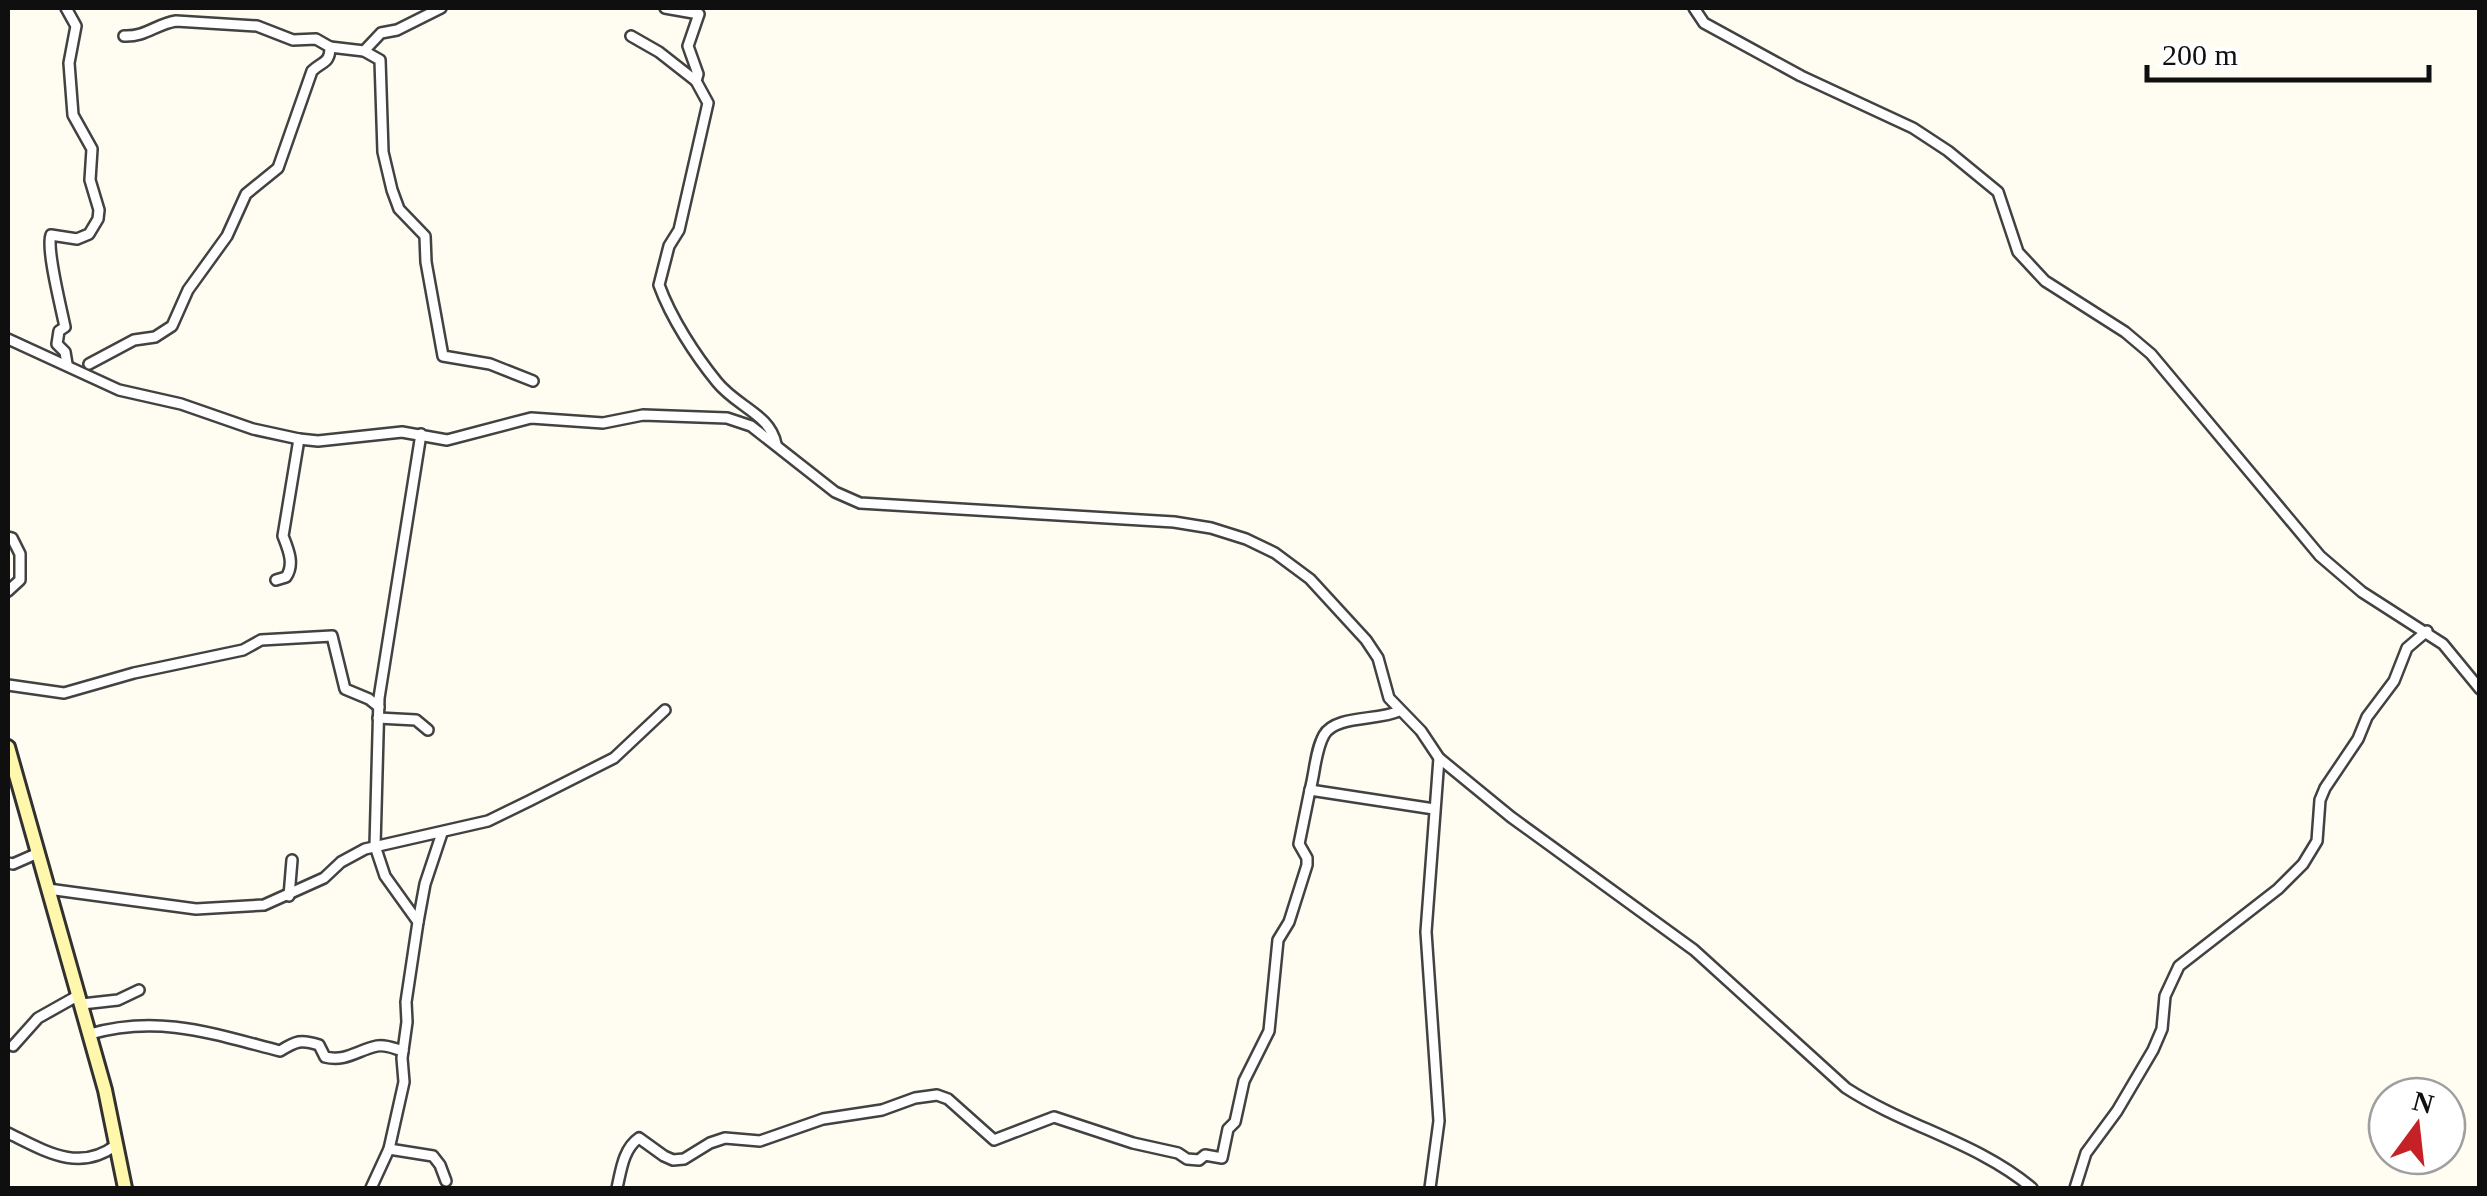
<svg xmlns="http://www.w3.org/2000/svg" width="2487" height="1196" font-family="Georgia,serif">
	<rect width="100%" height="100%" fill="#fffcf1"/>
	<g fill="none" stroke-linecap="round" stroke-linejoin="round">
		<g stroke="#424242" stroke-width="14">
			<g id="street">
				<path d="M66,8L76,26L69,63L73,115L92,149L90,180L99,210L98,219L89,234L77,239L51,235C46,249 61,307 65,327L59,331L57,344L65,352L67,364"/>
				<polyline points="1694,8 1704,23 1801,76 1913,128 1948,151 1998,192 2018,252 2045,281 2125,332 2151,354 2320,556 2362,592 2443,644 2480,689"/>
				<polyline points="631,36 659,52 696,81 698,74 688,46 699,14 665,8"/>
				<polyline points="330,47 364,51 380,60 383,152 392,190 399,209 425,236 426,262 443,356 490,364 533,381"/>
				<polyline points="364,51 381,33 397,30 441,8"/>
				<path d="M696,81L708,103L679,230L669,246L659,285C671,318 695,355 717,382C737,407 770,414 776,444"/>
				<path d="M8,339L119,390L181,404L253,429L299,439L318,441L402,432L447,440L531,418L603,423L643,415L727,418L751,426L835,492L860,503L1174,522L1211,528L1246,539L1275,553L1310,579L1366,640L1378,658L1389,698L1421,731L1439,758L1511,817L1694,950L1846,1088C1906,1127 1977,1142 2032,1188"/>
				<path d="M89,364L134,340L155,337L172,326L188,290L227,236L246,194L278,168L312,71C322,61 330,64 330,47L316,39L293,40L257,26L176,21C156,24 146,37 124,36"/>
				<polyline points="8,537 12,538 20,554 20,580 8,591"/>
				<path d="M276,580L286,577C295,564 288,549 283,536L299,439"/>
				<polyline points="8,685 64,693 134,673 243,650 261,640 332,636 345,689 369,699 379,707"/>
				<polyline points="378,718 416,720 428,730"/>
				<path d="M1310,790C1315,773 1315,751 1324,735C1335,715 1378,721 1399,711"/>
				<polyline points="8,863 13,864 38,853"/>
				<polyline points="48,889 196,909 264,905 324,878 341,862 365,849 488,821 529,801 614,758 665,710"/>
				<polyline points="289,896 292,860"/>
				<polyline points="418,922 425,884 442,833"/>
				<polyline points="82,1004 118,1000 139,990"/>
				<path d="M90,1034C159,1014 214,1034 280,1051C296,1041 301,1039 319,1045L325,1057C346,1062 358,1050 377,1046C386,1044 395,1049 403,1051"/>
				<polyline points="13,1046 38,1018 79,995"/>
				<path d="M8,1133C45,1151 79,1173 116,1145"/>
				<polyline points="389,1149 433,1156 440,1165 446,1181"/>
				<polyline points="371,1188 389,1149 404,1082 402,1058 407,1022 406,1002 418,922 385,876 375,846 379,698 421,434"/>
				<path d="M617,1188C621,1171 623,1149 639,1138L664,1156L673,1160L684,1159L710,1143L725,1138L760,1141L823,1119L882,1110L915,1098L937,1095L948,1099L994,1140L1054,1117L1133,1143L1178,1153L1187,1159L1199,1160L1205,1155L1222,1158L1228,1129L1235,1122L1244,1081L1269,1031L1278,940L1289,922L1307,865V858L1299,844L1310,790L1434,809"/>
				<polyline points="1430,1188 1439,1121 1426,932 1439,758"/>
				<polyline points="2075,1188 2086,1153 2117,1111 2153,1050 2162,1029 2165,996 2179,966 2278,889 2303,864 2317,841 2320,800 2325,788 2358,739 2367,717 2394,681 2407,648 2427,631"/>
			</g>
		</g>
		<g stroke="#313131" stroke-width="18">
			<polyline id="secondary" points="8,747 105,1090 125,1188"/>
		</g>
		<use href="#street" stroke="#fff" stroke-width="9"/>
		<use href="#secondary" stroke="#fff7ac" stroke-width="12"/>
	</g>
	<rect width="2487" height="1196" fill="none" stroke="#0f0f0f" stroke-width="20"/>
	<g transform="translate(2417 1126) rotate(15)"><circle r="48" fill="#ffffff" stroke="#9f9f9f" stroke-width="2.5"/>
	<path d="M0-8L18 38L0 25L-18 38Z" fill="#c52127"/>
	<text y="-15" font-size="28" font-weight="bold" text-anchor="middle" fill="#0f0f0f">N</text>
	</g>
	<path d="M2147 65v15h282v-15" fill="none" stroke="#0f0f0f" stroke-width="5"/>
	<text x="2162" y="65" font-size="30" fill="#0f0f0f" stroke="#ffffff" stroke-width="8" paint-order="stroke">200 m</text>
</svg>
